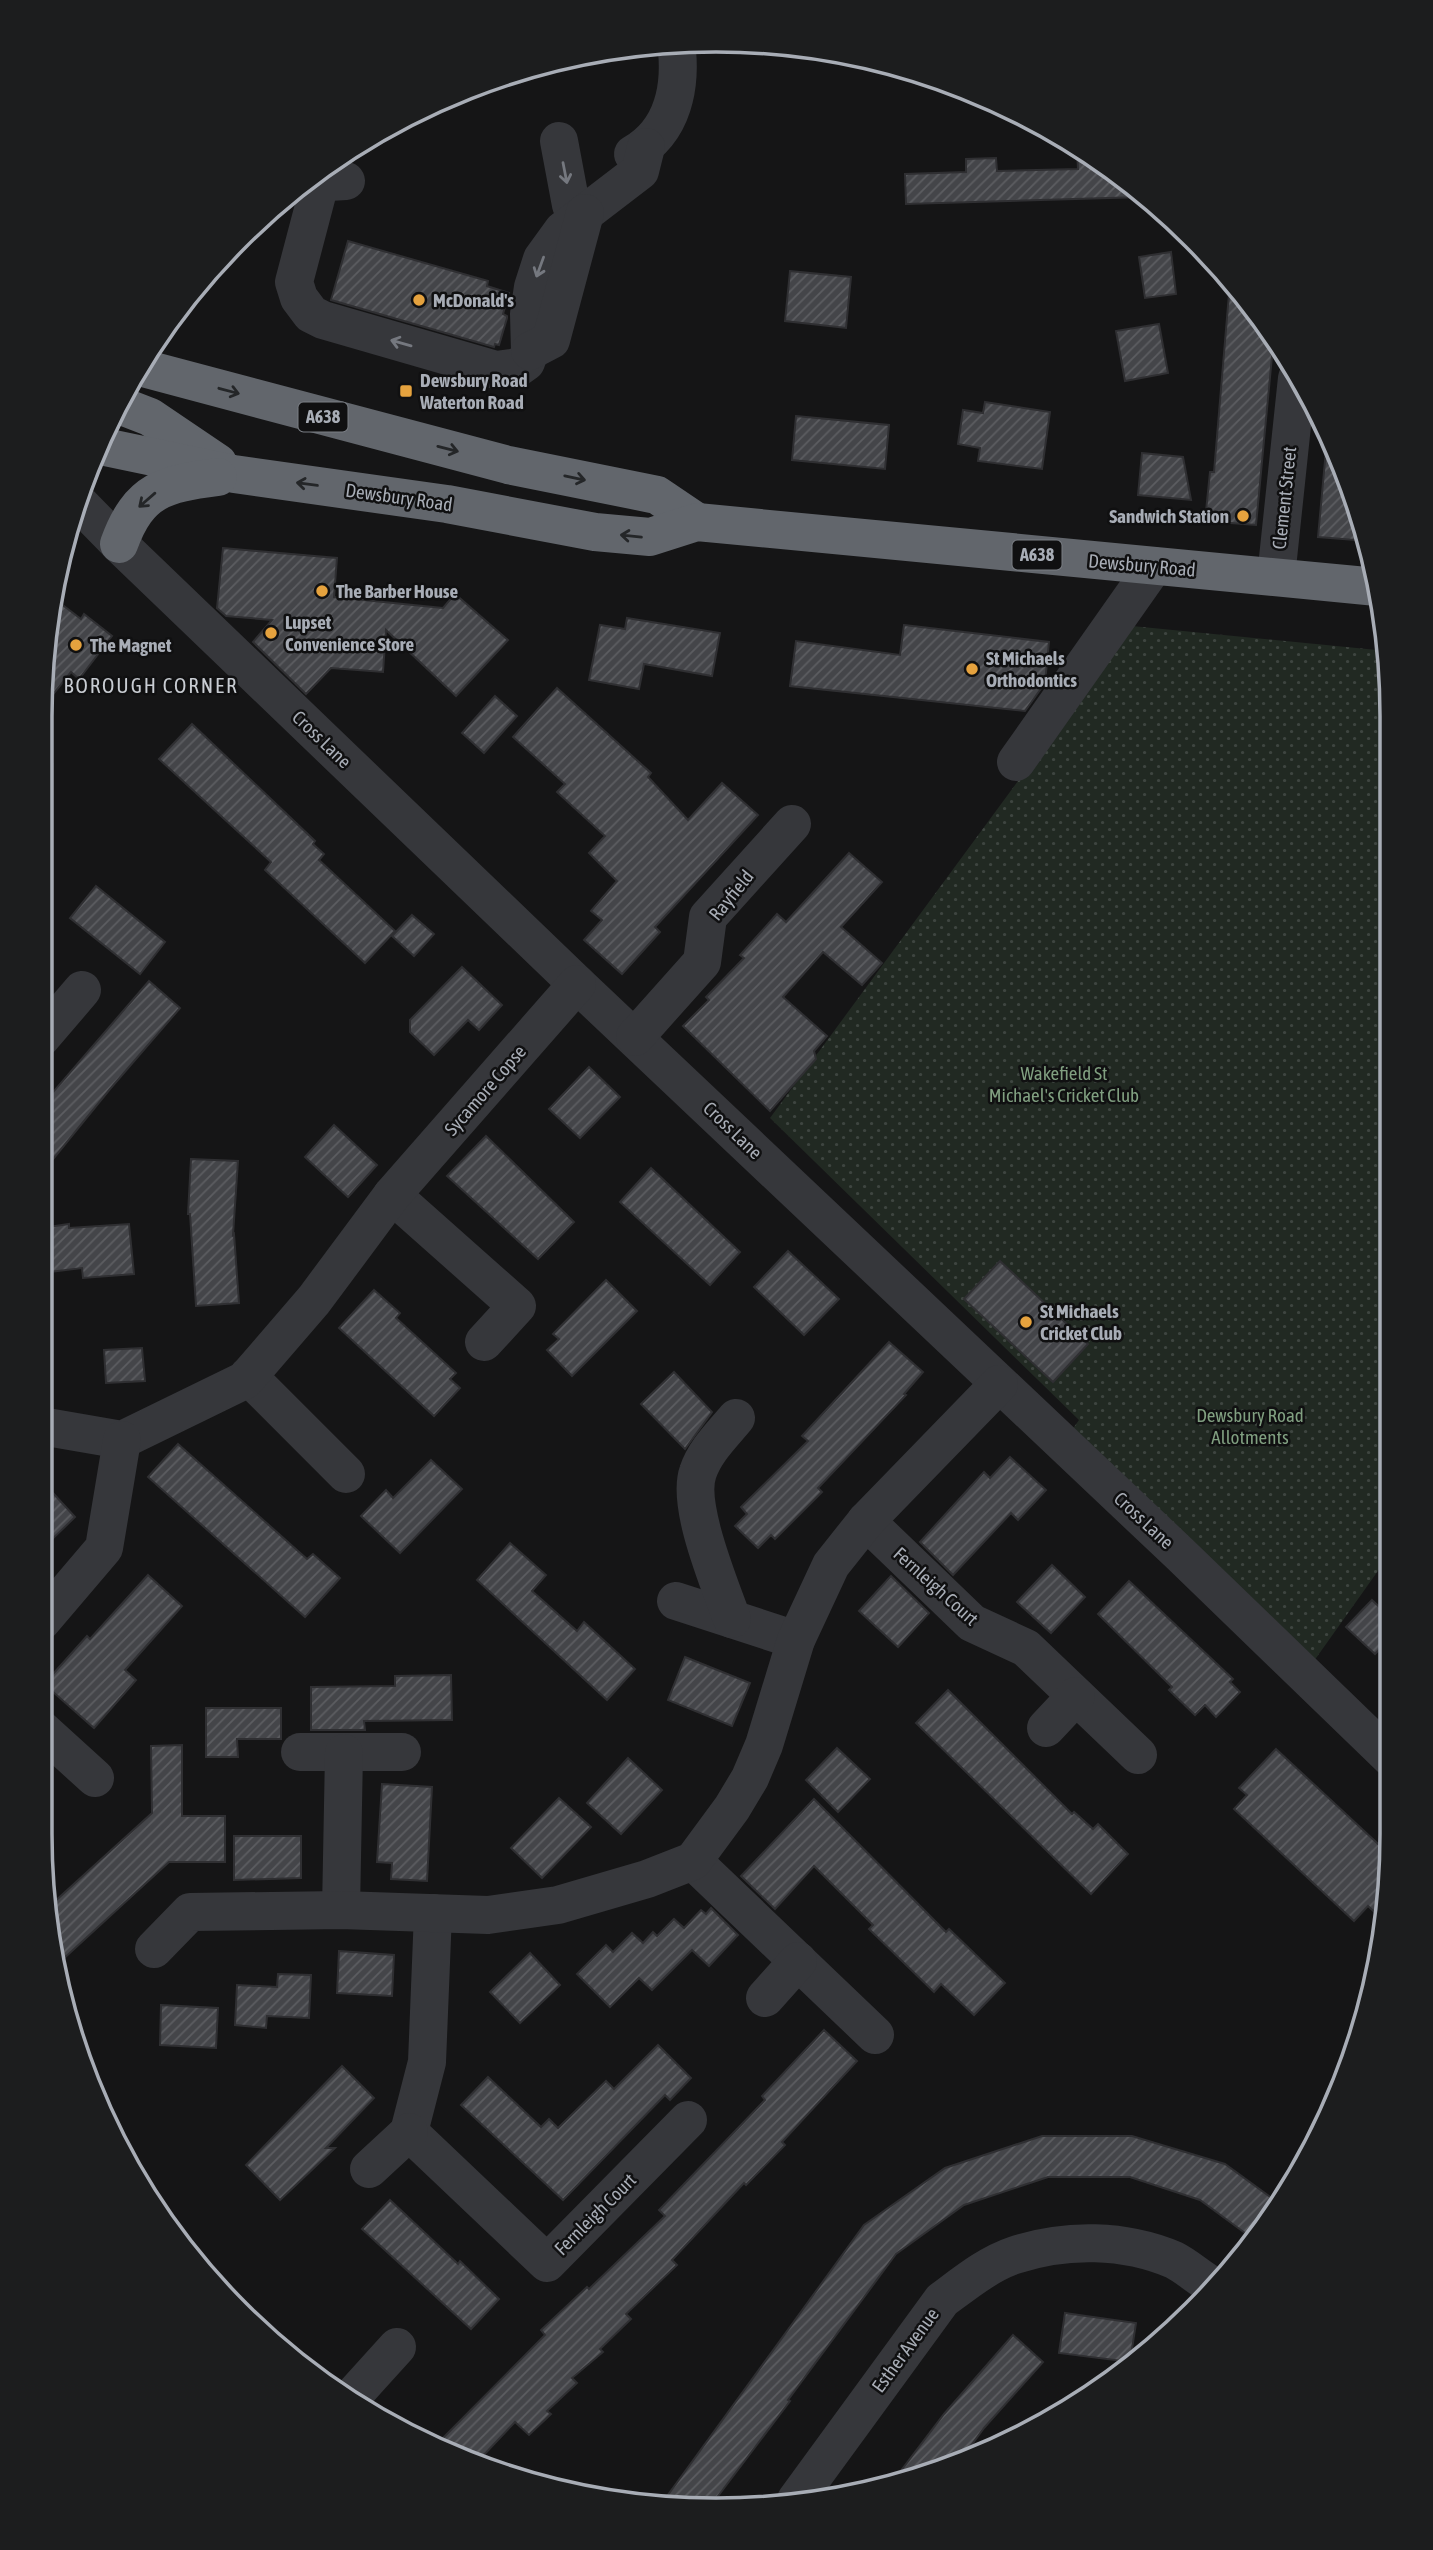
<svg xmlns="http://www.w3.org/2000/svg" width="1433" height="2550" font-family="'Asap Condensed',sans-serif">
	<defs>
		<pattern id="park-dots" width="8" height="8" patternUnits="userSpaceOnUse" patternTransform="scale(1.75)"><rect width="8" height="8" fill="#212922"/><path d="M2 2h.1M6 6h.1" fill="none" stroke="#3e4540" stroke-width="1.8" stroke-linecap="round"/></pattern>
		<pattern id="building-hatch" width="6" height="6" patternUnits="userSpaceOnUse" patternTransform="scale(1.75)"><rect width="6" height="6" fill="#444549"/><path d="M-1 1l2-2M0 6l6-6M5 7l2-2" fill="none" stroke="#5c5d61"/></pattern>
	</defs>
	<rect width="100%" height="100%" fill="#151516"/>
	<polygon fill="url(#park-dots)" points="1132,626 1387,651 1390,1554 1304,1675 1062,1444 1079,1420 770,1118"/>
	<g fill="url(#building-hatch)" stroke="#2f2f32" stroke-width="2">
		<polygon points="1077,148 1141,197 906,204 905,174 966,172 966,159 996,158 997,171 1078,169"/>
		<polygon points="348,241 488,281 487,286 509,293 503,314 507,316 507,318 499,345 495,344 494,347 331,300"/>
		<polygon points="1171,252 1176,294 1145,298 1139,257"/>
		<polygon points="790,271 851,277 846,328 785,321"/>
		<polygon points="1230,282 1274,335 1256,525 1205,521 1210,472 1214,472"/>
		<polygon points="1159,324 1168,373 1125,381 1116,331"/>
		<polygon points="985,402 1050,412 1042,469 978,461 980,448 958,444 963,410 983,413"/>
		<polygon points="796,416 889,425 885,469 792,460"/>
		<polygon points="1327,439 1357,499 1367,541 1318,537"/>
		<polygon points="1142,453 1183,457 1191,500 1138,495"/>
		<polygon points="223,548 337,558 334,597 443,608 455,594 508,640 456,696 386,630 383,672 331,668 306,694 253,642 272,620 226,616 217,608"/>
		<polygon points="56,600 81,619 84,614 112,636 79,679 71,672 42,708 42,673"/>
		<polygon points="627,618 720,633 712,676 644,664 639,689 589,680 600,625 625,629"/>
		<polygon points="904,625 1049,642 1045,683 1025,711 790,686 796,641 900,655"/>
		<polygon points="557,688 651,773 648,777 688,820 722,783 758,815 655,927 660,932 622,974 584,940 602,920 591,911 617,881 589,853 605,836 557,792 565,784 513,737"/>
		<polygon points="495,696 517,716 484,753 462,733"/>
		<polygon points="192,724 315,841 313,844 324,854 319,860 395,931 365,963 265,870 271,862 159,759"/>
		<polygon points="849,853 882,882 841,927 882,963 862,985 823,952 783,997 827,1036 814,1051 816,1059 770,1111 683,1026 709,1000 706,997 744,958 740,955 777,914 786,922"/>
		<polygon points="96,886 165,942 140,974 70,918"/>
		<polygon points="412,915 434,934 414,956 392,936"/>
		<polygon points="462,967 502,1005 479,1030 468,1020 434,1055 410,1032 410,1020"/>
		<polygon points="149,981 180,1008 110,1089 41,1174 41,1106"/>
		<polygon points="589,1067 620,1097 580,1138 549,1109"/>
		<polygon points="334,1125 377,1165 348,1197 305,1157"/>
		<polygon points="486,1136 574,1222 538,1259 447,1176"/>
		<polygon points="191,1159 238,1161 233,1235 234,1234 239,1303 196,1306 190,1214 188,1214"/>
		<polygon points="651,1168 740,1252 710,1285 620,1202"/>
		<polygon points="69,1224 69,1228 129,1224 134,1274 83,1278 82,1268 41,1273 41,1228"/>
		<polygon points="788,1251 839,1299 804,1335 754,1287"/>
		<polygon points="1000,1261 1088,1344 1053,1382 964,1299"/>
		<polygon points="606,1280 637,1311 572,1376 547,1350 559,1339 553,1334"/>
		<polygon points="374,1290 400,1313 396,1318 456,1373 450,1379 460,1388 434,1416 339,1328"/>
		<polygon points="889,1342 923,1372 904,1394 906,1395 818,1488 822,1492 775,1539 771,1535 758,1548 735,1526 747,1514 741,1507 808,1441 802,1436"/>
		<polygon points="142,1348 145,1381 106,1383 104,1350"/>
		<polygon points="674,1372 712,1412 685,1449 641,1404"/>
		<polygon points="178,1444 307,1559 313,1554 340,1578 305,1617 148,1477"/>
		<polygon points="1010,1457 1046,1490 1018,1520 1011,1513 953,1575 920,1542 984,1472 990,1478"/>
		<polygon points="431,1460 462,1489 400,1553 361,1516 386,1490 393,1498"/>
		<polygon points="41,1480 75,1517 41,1550"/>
		<polygon points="510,1543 546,1575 532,1591 577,1631 584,1622 635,1669 607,1700 477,1580"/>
		<polygon points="1052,1565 1085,1597 1051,1633 1017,1602"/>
		<polygon points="148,1575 182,1606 125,1670 136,1680 94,1728 44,1684 87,1636 90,1639"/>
		<polygon points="891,1576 929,1613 898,1647 859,1611"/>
		<polygon points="1129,1581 1233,1679 1230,1682 1240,1692 1216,1717 1205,1705 1195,1715 1169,1690 1172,1687 1098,1614"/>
		<polygon points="1372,1600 1390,1617 1390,1638 1375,1654 1346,1627"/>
		<polygon points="685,1657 750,1683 732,1726 668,1700"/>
		<polygon points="451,1675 452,1720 364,1721 365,1730 311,1730 311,1687 395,1686 395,1676"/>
		<polygon points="948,1690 1072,1814 1074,1812 1093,1829 1098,1824 1128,1854 1091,1894 916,1723"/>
		<polygon points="206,1708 281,1708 281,1739 237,1739 238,1757 206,1757"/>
		<polygon points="182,1745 182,1816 225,1816 225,1862 169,1862 61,1961 52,1904 152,1813 151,1746"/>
		<polygon points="837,1748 870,1779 838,1812 806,1780"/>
		<polygon points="1276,1749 1391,1856 1391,1877 1383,1920 1368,1906 1354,1921 1234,1809 1247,1795 1239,1788"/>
		<polygon points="628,1758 662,1790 621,1834 587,1803"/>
		<polygon points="382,1784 432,1787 427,1881 391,1879 392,1863 377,1862"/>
		<polygon points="559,1798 591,1827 542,1878 511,1848"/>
		<polygon points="814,1799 946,1932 949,1929 1005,1983 974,2015 941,1984 934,1992 869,1929 873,1925 814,1866 775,1909 741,1876"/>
		<polygon points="234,1836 301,1836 301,1878 234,1880"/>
		<polygon points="711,1908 738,1935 709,1966 692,1950 652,1990 639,1978 610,2007 577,1974 606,1945 613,1952 632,1933 643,1943 653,1932 657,1936 674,1919 684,1928 701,1910 706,1914"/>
		<polygon points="339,1951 394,1955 392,1996 337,1993"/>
		<polygon points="530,1953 560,1985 520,2023 490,1992"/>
		<polygon points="278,1974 311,1975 309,2018 267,2016 266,2028 235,2025 237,1985 277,1987"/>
		<polygon points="161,2005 218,2008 216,2048 160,2045"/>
		<polygon points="824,2030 857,2061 782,2142 785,2145 746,2185 744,2183 672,2260 677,2265 626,2314 631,2319 600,2349 603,2352 572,2378 577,2383 547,2411 551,2414 529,2435 515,2422 480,2459 440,2441 545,2335 541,2330 587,2287 589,2289 665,2216 659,2210 765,2100 762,2096"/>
		<polygon points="658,2045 691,2078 670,2100 665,2095 563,2200 461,2105 488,2077 541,2127 549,2119 558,2128 606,2081 614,2089"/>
		<polygon points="342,2066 374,2098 326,2148 335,2148 280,2200 246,2165"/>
		<polygon points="1042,2136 1132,2136 1225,2164 1277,2202 1249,2236 1200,2200 1130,2177 1048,2177 964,2205 896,2254 788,2400 790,2401 712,2504 665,2499 864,2225 945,2168"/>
		<polygon points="390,2200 458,2264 460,2261 499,2299 471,2329 362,2229"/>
		<polygon points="1065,2313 1136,2323 1130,2362 1059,2353"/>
		<polygon points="1013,2335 1043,2362 984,2428 959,2462 897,2476 944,2414"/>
	</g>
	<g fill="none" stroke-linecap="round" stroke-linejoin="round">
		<g stroke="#36373b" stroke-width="38">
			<polyline points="559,141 571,205"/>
			<path d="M633,154C674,131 682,85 676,42"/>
			<polyline points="346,181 329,182 319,187 294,282 299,298 311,314 323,320 496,370 519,367 526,362 530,351 529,314 533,287 542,259 563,230 640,171 646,147"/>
			<polyline points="530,351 551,340 585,213"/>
			<polyline points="76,500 119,544 577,984 1180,1554 1391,1758"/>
			<polyline points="1276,577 1297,378"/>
			<polyline points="1016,762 1154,566"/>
			<polyline points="635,1037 702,962 708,917 792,824"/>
			<polyline points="41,1038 82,990"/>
			<polyline points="392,1195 517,1306 484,1342"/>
			<polyline points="248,1376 346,1474"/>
			<polyline points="41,1426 122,1440 245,1380 314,1300 392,1195 577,984"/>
			<polyline points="866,1521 972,1623 1026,1648 1138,1755"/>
			<polyline points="676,1601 796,1640"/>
			<path d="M732,1619C720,1585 686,1505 698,1472C705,1451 722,1435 736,1418"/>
			<polyline points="41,1622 104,1548 122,1440"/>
			<polyline points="40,1728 95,1778"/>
			<polyline points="1046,1728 1076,1696"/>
			<polyline points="300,1752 402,1752"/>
			<polyline points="693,1861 875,2035"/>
			<polyline points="341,1910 344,1753"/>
			<polyline points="433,1913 427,2062 409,2132 547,2263 688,2120"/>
			<polyline points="154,1949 190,1912 341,1910 488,1915 558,1905 647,1879 693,1861 732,1808 750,1778 764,1745 796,1640 831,1565 866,1521 999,1384"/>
			<polyline points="765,1998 798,1961"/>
			<polyline points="369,2169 409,2132"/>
			<polyline points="349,2400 397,2347"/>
			<path d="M796,2500L942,2300C965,2283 988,2264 1015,2255C1066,2238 1125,2239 1174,2260C1186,2266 1198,2277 1210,2284"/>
		</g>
		<g stroke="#62666c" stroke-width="38">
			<polyline points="139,367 508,465 657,495 697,522"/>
			<polyline points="119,405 150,417 218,463"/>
			<polyline points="100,446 234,474 447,504 595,532 650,537 697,522 1377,587"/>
			<path d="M119,544C139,489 164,484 218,477"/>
		</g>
	</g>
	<defs><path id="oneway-shaft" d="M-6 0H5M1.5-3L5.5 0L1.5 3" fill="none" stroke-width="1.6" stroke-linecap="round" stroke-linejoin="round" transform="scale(1.75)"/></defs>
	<g stroke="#75787f">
		<use href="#oneway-shaft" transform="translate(565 173) rotate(79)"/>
		<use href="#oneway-shaft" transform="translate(540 267) rotate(110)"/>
		<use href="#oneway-shaft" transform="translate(401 343) rotate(-164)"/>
	</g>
	<g stroke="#242628">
		<use href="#oneway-shaft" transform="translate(229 391) rotate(15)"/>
		<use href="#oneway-shaft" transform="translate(448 449) rotate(14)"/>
		<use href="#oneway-shaft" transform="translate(575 478) rotate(12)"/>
		<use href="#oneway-shaft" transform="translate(307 484) rotate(-172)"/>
		<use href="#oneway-shaft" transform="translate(147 500) rotate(139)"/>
		<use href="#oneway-shaft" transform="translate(631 536) rotate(-174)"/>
	</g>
	<g fill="#e5a23e" stroke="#101011" stroke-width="2.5">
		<circle cx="419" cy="300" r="7"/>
		<rect x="399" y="384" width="14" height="14" rx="3.5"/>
		<circle cx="1243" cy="516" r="7"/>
		<circle cx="322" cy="591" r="7"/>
		<circle cx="271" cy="633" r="7"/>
		<circle cx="76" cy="645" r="7"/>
		<circle cx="972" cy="669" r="7"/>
		<circle cx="1026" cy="1322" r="7"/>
	</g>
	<g text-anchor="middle" stroke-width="5" stroke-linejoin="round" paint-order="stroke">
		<g fill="#101011" stroke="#7a7e84" stroke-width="2">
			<rect x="298.5" y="402.5" width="49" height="29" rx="5"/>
			<rect x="1012.5" y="540.5" width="49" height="29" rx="5"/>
		</g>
		<g font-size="18" font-weight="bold" fill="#a8adb6">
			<text x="323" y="423">A638</text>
			<text x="1037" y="561">A638</text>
		</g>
		<g font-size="19" font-weight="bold" fill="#a8adb6" stroke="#101011" text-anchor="start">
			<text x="433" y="307">McDonald's</text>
			<text x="420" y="387">Dewsbury Road<tspan x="420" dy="22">Waterton Road</tspan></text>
			<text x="1229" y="523" text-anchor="end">Sandwich Station</text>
			<text x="336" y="598">The Barber House</text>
			<text x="285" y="629">Lupset<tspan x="285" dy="22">Convenience Store</tspan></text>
			<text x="90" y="652">The Magnet</text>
			<text x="986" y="665">St Michaels<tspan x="986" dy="22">Orthodontics</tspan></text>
			<text x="1040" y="1318">St Michaels<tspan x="1040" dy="22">Cricket Club</tspan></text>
		</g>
		<g font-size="19" fill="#a8adb6" stroke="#101011">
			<text transform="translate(399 497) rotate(8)" y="7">Dewsbury Road</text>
			<text transform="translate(1284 498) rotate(-84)" y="7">Clement Street</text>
			<text transform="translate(1142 565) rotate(5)" y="7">Dewsbury Road</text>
			<text transform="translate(322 739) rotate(44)" y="7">Cross Lane</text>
			<text transform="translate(731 895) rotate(-51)" y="7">Rayfield</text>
			<text transform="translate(485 1090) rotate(-49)" y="7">Sycamore Copse</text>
			<text transform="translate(733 1130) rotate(44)" y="7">Cross Lane</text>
			<text transform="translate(1144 1520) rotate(43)" y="7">Cross Lane</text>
			<text transform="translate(936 1586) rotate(42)" y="7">Fernleigh Court</text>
			<text transform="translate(595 2214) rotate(-45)" y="7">Fernleigh Court</text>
			<text transform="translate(905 2350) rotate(-54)" y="7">Esther Avenue</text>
		</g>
		<g font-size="19" fill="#809f80" stroke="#101011">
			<text x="1064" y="1080">Wakefield St<tspan x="1064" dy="22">Michael's Cricket Club</tspan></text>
			<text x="1250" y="1422">Dewsbury Road<tspan x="1250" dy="22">Allotments</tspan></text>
		</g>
		<g font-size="21" letter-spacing="2" fill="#c8ccd2" stroke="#101011">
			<text x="151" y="693">BOROUGH CORNER</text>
		</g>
	</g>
	<path d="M0 0H1433V2550H0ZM716 52H716A664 664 0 0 1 1380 716V1834A664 664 0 0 1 716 2498H716A664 664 0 0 1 52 1834V716A664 664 0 0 1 716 52Z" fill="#1c1d1e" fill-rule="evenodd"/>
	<path fill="none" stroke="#a8adb6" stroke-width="3.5" d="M716 52H716A664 664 0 0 1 1380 716V1834A664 664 0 0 1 716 2498H716A664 664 0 0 1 52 1834V716A664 664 0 0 1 716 52Z"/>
</svg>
